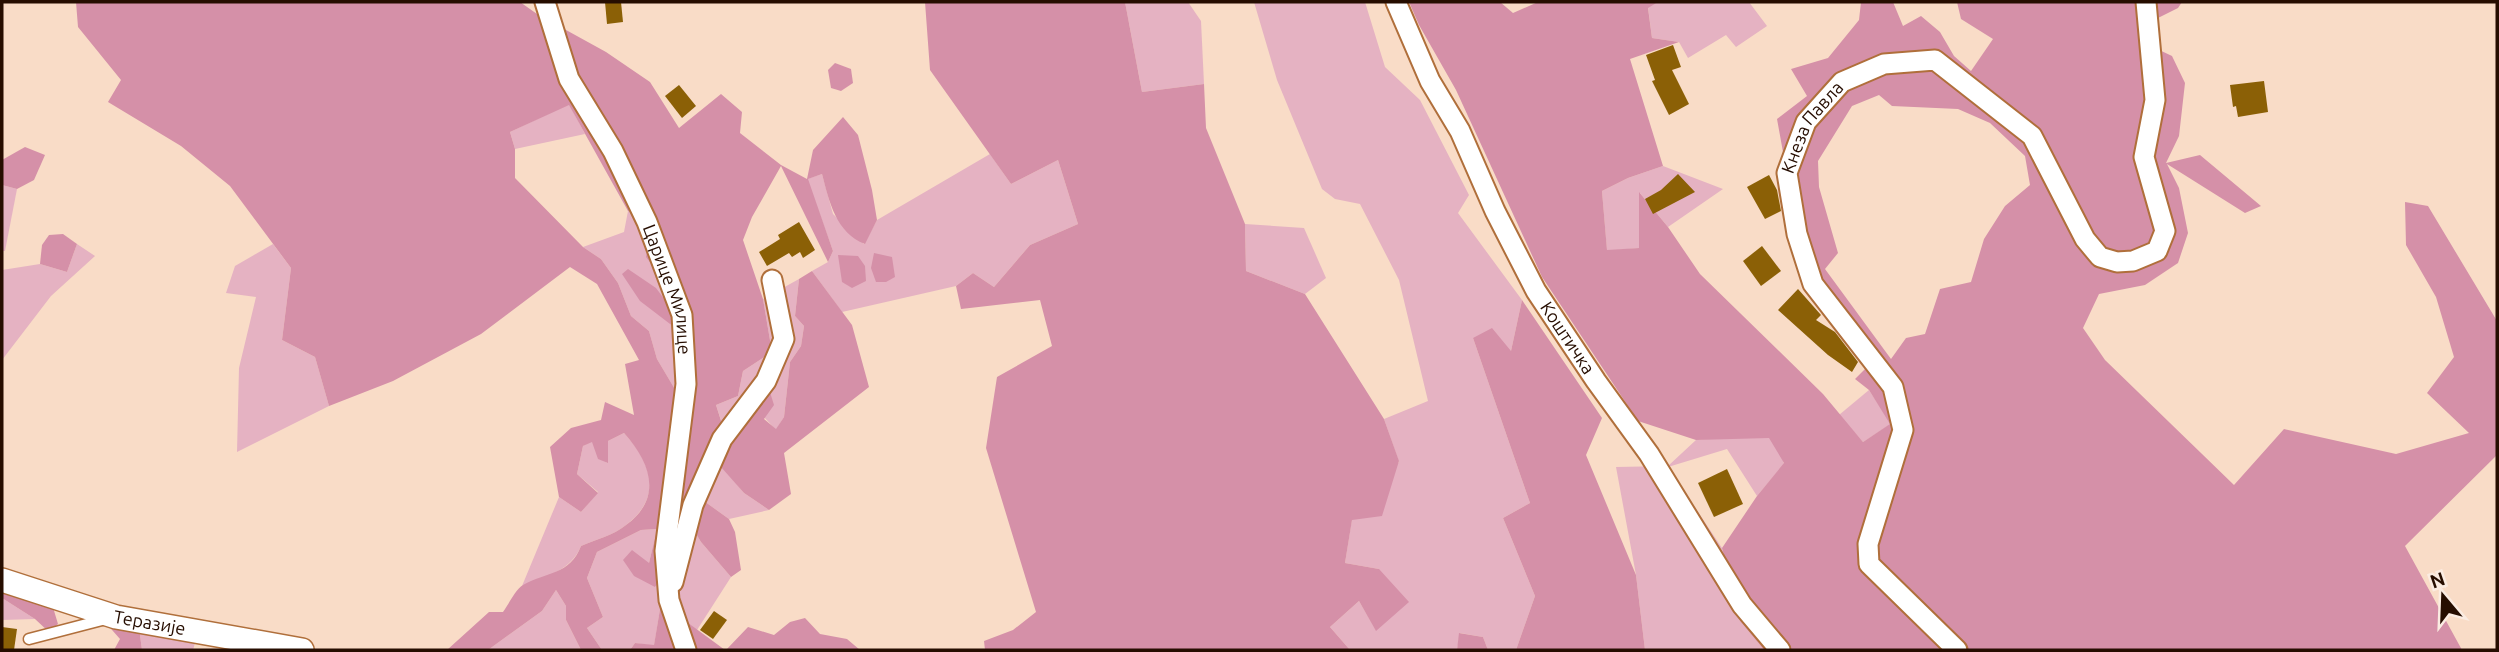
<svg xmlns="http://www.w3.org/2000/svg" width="2499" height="652" font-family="Ubuntu,sans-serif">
	<rect width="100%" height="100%" fill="#f9dcc7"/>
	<g fill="#e5b2c2">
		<polygon points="1125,2 1188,2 1201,21 1204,84 1142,92"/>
		<polygon points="1254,2 1365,2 1385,67 1420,100 1469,195 1458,213 1522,300 1511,351 1473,338 1530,503 1503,518 1535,596 1516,650 1488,650 1483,637 1460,633 1457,650 1350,650 1330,627 1359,601 1376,630 1379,569 1345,563 1352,519 1399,462 1384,419 1428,401 1399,280 1360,204 1335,199 1322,189 1277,80"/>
		<polygon points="1658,2 1749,2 1767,26 1736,47 1726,35 1688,58 1679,42 1652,38 1648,7"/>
		<polygon points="569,104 585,134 515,149 510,132"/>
		<polygon points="990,154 1011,184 1058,160 1078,224 1030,245 994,287 973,273 956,286 842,312 812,271 828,262 833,251 807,179 822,174 833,214 864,244 877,220"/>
		<polygon points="1663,166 1723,189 1668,227 1640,193 1639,248 1607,251 1602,191 1628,178"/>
		<polygon points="2,185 17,189 5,251 2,251"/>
		<polygon points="628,211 652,220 684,305 691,340 676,391 657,359 649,331 631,316 618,283 601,259 583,247 624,232"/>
		<polygon points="1245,224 1304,228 1326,278 1305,294 1246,271"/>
		<polygon points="77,244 95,256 51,296 2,360 2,270 40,264 67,272"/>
		<polygon points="273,244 291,268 282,340 315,357 329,406 237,452 239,368 256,297 226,293 235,266"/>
		<polygon points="799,279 795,316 804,326 801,346 790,362 784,417 776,430 746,398 731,450 716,405 738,396 743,371 772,352 763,299"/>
		<polygon points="1869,390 1891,424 1863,442 1839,415"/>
		<path d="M624,433C652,463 663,497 626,525C614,535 595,540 581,546C571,571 545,577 522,586L559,497L581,512L598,492L577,474L583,446L592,441L607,463L608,441Z"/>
		<polygon points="1763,434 1779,444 1784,464 1757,496 1727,449 1668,467 1722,548 1740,621 1764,650 1645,650 1636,575 1616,467 1668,466 1696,440"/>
		<polygon points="722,466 744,493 769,510 729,519 704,501"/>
		<polygon points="683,511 701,542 731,577 697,630 661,603 654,646 635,643 630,650 602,650 587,628 603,617 587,578 597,552 641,530 657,529 649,563 655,587"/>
		<polygon points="556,590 566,606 566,620 581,650 488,650 542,611"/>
		<polygon points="2,598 35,619 2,620"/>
		<polygon points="139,628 195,643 193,650 142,650"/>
	</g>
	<g fill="#d590a8" fill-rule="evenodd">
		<path d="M76,2H520L537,14L606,52L650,82L679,128L721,94L742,112L740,133L781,165L807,179L813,150L843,117L858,135L872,190L877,220L865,244C836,233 829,201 822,174L808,179L833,251L828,262L781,166L752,217L743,240L763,299L772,352L743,371L738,396L716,405L730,449L746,398L769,389L774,405L764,419L776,429L784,417L790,362L801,346L804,326L795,316L799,279L812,271L852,325L869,387L784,453L791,494L769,510L744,493L721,467L704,501L729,519L735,532L741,570L731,577L701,542L683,512L670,566L655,587L634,576L623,560L632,550L649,563L657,529L641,530L597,552L587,578L603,617L587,628L602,650H581L566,620V606L556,590L542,611L488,650H447L489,612H503C509,604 515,590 523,585C546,572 570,575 581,546C595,540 614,535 626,525C663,498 651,463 624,433L608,441V463L598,459L592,442L583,446L577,474L598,493L581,512L559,497L550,447L571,428L601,420L605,402L634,415L625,364L639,360L597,284L570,267L481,334L393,381L329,406L315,357L282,340L291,268L230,186L181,146L108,102L121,80L78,27ZM569,105L628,211L652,221L646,257L684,305L677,316L656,288L628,269L622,274L640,301L691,340L676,391L657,359L649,331L631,316L618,283L601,259L583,247L515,178V149L510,132Z"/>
		<polygon points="925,2 1125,2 1142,92 1204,84 1206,128 1245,224 1246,271 1305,294 1384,419 1399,461 1382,516 1352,520 1345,563 1379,569 1409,602 1376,631 1359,601 1330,627 1350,650 985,650 984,641 1013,630 1036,612 986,448 997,377 1052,346 1040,300 961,309 956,286 973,273 994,287 1030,245 1078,224 1058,160 1011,184 930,70"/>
		<path d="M1409,2H1500L1513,13L1538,2H1658L1648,8L1652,38L1679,42L1630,59L1663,166L1628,178L1602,191L1607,250L1639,248V192L1668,227L1700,274L1823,394L1863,442L1890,424L1869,390L1855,379L1867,367L1807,284L1777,119L1807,96L1791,69L1828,58L1859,20L1861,2H1893L1903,26L1921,16L1940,32L1954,56L1971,71L1993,39L1961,19L1957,2H2182L2178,8L2154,20L2155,48L2172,56L2185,83L2179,136L2166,163L2200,155L2261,206L2245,213L2167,164L2179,188L2188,233L2178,263L2145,285L2099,294L2083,328L2105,360L2234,485L2284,429L2396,454L2469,433L2427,393L2454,357L2436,297L2406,245L2405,202L2428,206L2497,321V455L2405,546L2462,650H1764L1740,621L1722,548L1757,496L1784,463L1769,438L1696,440L1638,421L1542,277L1456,90L1419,25ZM1879,95L1892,106L1958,109L1990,123L2025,156L2030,185L2005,206L1984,239L1971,282L1940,289L1925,334L1906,338L1891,359L1825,269L1838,253L1819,187L1818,161L1852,106Z"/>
		<polygon points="835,63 851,69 853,83 841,91 831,88 828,70"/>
		<polygon points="25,147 45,155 34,180 17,189 2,185 2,160"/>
		<polygon points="63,234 77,244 67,272 40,264 42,245 49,235"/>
		<polygon points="874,253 892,257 895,277 886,282 876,282 871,268"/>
		<polygon points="838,255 858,256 865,266 866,281 852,288 842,282"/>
		<polygon points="1522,300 1602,418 1586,455 1636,575 1645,650 1516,650 1535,596 1503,518 1530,503 1473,338 1492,328 1511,351"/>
		<polygon points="5,589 52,604 58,624 49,632 35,619 2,598 2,592"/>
		<polygon points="661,603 725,650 630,650 635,643 654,645"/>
		<polygon points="805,618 820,634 847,639 860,650 726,650 748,627 774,635 790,622"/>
		<polygon points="105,622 139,628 142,650 114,650 120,639"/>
		<polygon points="1459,633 1483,637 1488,650 1457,650"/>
	</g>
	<g fill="#8b6006">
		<polygon points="605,2 621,2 623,22 607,24"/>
		<polygon points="1673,45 1681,67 1672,70 1689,104 1669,115 1652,81 1655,80 1646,55"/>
		<polygon points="2264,81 2268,112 2238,117 2236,106 2233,107 2230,85"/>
		<polygon points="679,85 696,106 682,118 665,96"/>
		<polygon points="1678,174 1695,192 1653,214 1645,199 1661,190"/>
		<polygon points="1769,175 1777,190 1781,211 1765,219 1747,187"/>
		<polygon points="799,222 815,250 803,258 800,252 792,257 789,253 767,266 759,252 780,239 778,235"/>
		<polygon points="1762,246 1781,271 1761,286 1743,261"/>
		<polygon points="1798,289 1821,315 1816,320 1835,332 1858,362 1852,372 1828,355 1778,310"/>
		<polygon points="1727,469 1743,504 1714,517 1698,483"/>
		<polygon points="714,611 727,620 713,639 700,630"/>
		<polygon points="2,627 17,629 14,650 2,650"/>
	</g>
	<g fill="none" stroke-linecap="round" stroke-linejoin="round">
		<g stroke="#b06f3b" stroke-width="13">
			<polyline id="service" points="29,639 106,619"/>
		</g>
		<g stroke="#b06f3b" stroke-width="23">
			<g id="minor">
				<path id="s1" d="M545,2L569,79L613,151L647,222L682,315L686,384L665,551L669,600L686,650"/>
				<path id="s2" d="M1396,2L1430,81L1460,131L1495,211L1536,291L1596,381L1649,454L1742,605L1780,650"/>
				<polyline points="673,582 693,505 722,439 766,381 784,339 772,280"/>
				<path id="s3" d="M1957,650L1869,564L1868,544L1903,430L1893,387L1813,284L1797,234L1787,173L1806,122L1842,82L1884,64L1935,60L2032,136L2085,239L2100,257L2117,262L2133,261L2157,251L2165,231L2144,157L2155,100L2146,2"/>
			</g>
		</g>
		<g stroke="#b06f3b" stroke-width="26">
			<g id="tertiary">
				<path id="s4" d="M2,580L116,617L302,650"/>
			</g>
		</g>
		<use href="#service" stroke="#fff" stroke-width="10"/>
		<use href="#minor" stroke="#fff" stroke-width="19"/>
		<use href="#tertiary" stroke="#fff" stroke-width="23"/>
	</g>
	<g text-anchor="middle" stroke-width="6" stroke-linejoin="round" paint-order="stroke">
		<g font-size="18" fill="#260d00" stroke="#fbece2">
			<text dy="6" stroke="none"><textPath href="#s3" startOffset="604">Кнеза Павла</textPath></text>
			<text dy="6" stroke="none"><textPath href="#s1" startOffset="315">Царице Милице</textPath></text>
			<text dy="6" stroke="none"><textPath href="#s2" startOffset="378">Коштичка</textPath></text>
			<text dy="6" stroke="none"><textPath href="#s4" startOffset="154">Теразије</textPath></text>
		</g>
	</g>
	<rect width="2499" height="652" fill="none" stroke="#260d00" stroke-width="7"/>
	<g transform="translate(2443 596) rotate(341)" stroke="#fbece2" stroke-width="5" paint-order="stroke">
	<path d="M0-5L12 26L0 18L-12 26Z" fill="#260d00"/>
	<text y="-10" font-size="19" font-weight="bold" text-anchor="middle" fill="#260d00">N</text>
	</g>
</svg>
